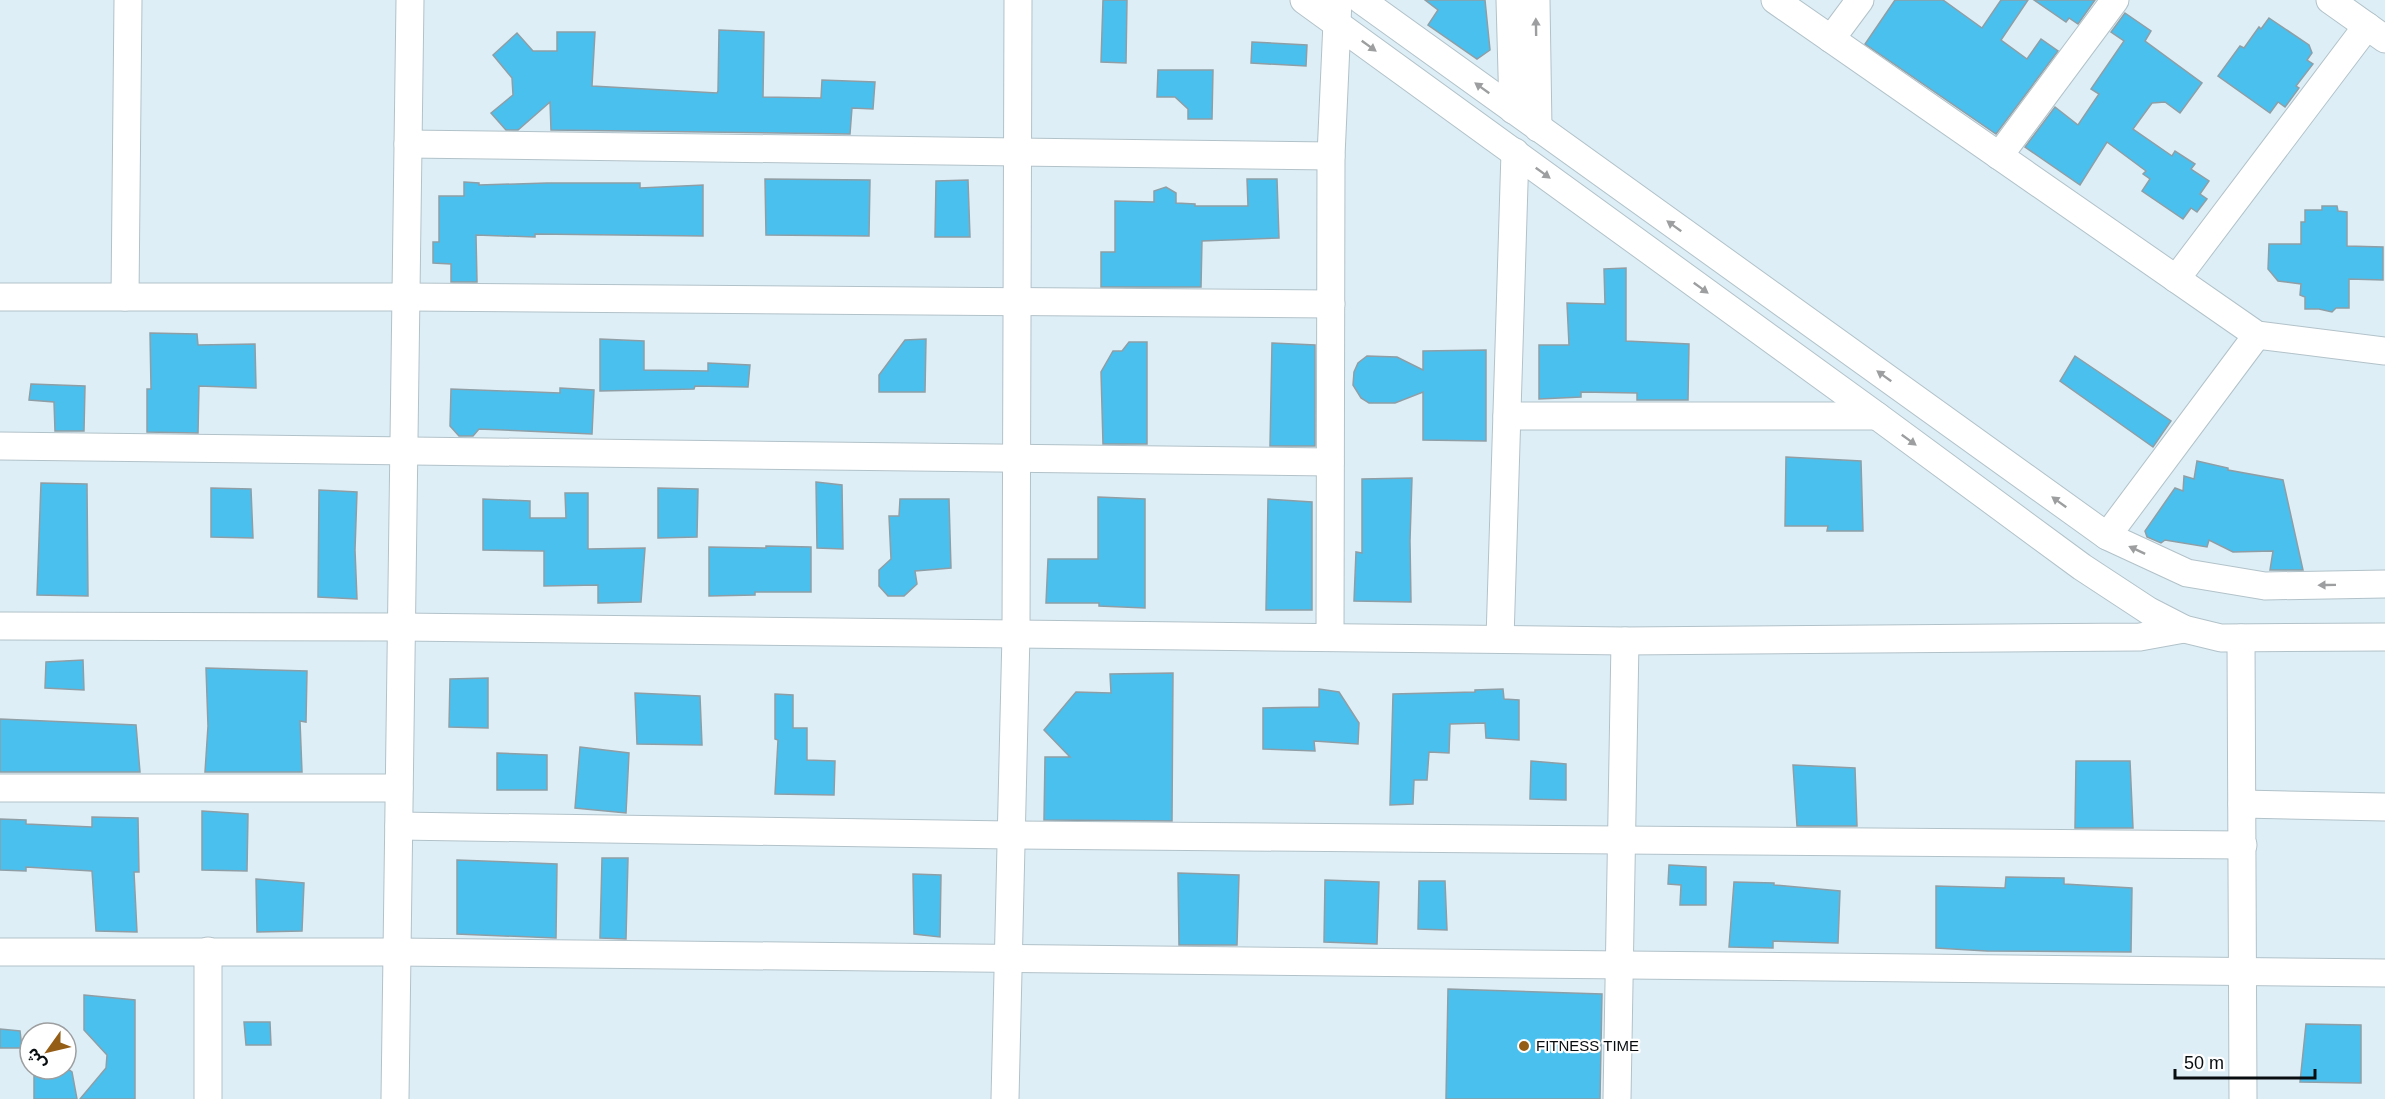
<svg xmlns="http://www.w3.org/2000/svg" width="2385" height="1099" font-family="Arial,'Noto Sans Arabic',sans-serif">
	<rect width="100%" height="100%" fill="#deeef6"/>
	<g fill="#4ac0ef" stroke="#8f9ea5" stroke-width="1.5">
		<polygon points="1103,0 1127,0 1126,63 1101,62"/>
		<polygon points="1425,0 1485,0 1490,50 1477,59 1428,25 1438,10"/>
		<polygon points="1895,0 1943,0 1982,28 2001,0 2028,0 2001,40 2027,59 2041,39 2058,51 1996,134 1865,44"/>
		<polygon points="2034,0 2095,0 2078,24 2069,18 2066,22"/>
		<polygon points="2125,13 2151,31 2145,41 2202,83 2180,113 2165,102 2152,103 2133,129 2172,156 2175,151 2195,164 2191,169 2209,181 2200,194 2207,199 2197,212 2191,208 2183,219 2142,191 2150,179 2143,174 2146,171 2107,142 2080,185 2025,147 2055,107 2078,125 2099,94 2091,89 2124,41 2111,32"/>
		<polygon points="2269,18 2309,45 2312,53 2307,60 2313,64 2296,86 2299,88 2285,107 2278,102 2270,113 2218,76 2240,46 2244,48 2259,27 2261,29"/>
		<polygon points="719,30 764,32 763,97 821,98 822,80 875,82 873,109 852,108 850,134 551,130 550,102 518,130 506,130 491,113 513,95 512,78 493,55 517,33 533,51 557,51 557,32 595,32 592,86 717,93 718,91"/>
		<polygon points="1252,42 1307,45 1306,66 1251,63"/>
		<polygon points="1158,70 1213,70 1212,119 1188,119 1188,109 1175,97 1157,97"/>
		<polygon points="765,179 870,180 869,236 766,235"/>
		<polygon points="1247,179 1277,179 1279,238 1202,241 1201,287 1101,287 1101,252 1115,252 1115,201 1154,202 1154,191 1166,187 1176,193 1176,203 1195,204 1195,206 1248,206"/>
		<polygon points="968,180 970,237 935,237 936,181"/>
		<polygon points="464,182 479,183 479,185 547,183 640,183 640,188 703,185 703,236 535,234 535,237 476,235 477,282 451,282 451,264 433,263 433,242 439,242 439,196 464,196"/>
		<polygon points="2322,206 2337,206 2338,211 2347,212 2347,246 2383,247 2383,280 2349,279 2349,308 2336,308 2332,312 2319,309 2305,309 2305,297 2300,295 2301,284 2278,281 2268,269 2269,244 2301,244 2301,222 2305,222 2305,210 2322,210"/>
		<polygon points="1626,268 1626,341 1689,344 1688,400 1637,400 1637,393 1581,392 1581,397 1539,399 1539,345 1569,345 1567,303 1605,304 1604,269"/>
		<polygon points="150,333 197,334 198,345 255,344 256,388 199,386 198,433 147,432 147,389 151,389"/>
		<polygon points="600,339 644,341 644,370 708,371 708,363 750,365 748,387 695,386 694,389 600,391"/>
		<polygon points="926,339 925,392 879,392 879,375 905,340"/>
		<polygon points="1129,342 1147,342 1147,444 1103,444 1101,372 1113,351 1122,351"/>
		<polygon points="1272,343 1315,345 1315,446 1270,446"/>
		<polygon points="1486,350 1486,441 1423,440 1423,392 1395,403 1369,403 1361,398 1353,385 1354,372 1358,363 1367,356 1397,357 1423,370 1423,351"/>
		<polygon points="2075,356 2171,421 2153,447 2060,381"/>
		<polygon points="31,384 85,386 84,431 55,431 54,402 29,400"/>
		<polygon points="560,388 594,390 592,434 479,429 473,436 459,436 450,426 451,389 560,393"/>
		<polygon points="1786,457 1861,461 1863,531 1827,531 1828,526 1785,526"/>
		<polygon points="2197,461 2228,468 2228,470 2283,480 2303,570 2270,570 2273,551 2233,552 2209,540 2207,547 2165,540 2161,543 2147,537 2145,531 2175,488 2183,491 2184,476 2194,479"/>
		<polygon points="1412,478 1410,541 1411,602 1354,601 1356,552 1362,553 1362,479"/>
		<polygon points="816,482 842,485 843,549 817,548"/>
		<polygon points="41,483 87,484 88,596 37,595"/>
		<polygon points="211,488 251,489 253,538 211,537"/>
		<polygon points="658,488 698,489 697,537 658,538"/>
		<polygon points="319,490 357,492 355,550 357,599 318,597"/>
		<polygon points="565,493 588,493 588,549 645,548 641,602 598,603 598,585 544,586 544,551 483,550 483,499 530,501 530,518 566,518"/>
		<polygon points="1098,497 1145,499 1145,608 1099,606 1099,603 1046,603 1048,559 1098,559"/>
		<polygon points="900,499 949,499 951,568 915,571 917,584 904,596 888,596 879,586 879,570 891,559 889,516 899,516"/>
		<polygon points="1268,499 1312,502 1312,610 1266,610"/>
		<polygon points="766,546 811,547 811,592 755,592 755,595 709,596 709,547 766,548"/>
		<polygon points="83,660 84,690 45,688 46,662"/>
		<polygon points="206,668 307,671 306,722 300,721 302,772 205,772 208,726"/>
		<polygon points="1173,673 1172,821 1044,820 1045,757 1070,757 1044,730 1076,692 1111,693 1110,674"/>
		<polygon points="488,678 488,728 449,727 450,679"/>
		<polygon points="1319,689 1339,692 1359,723 1358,744 1314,741 1315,751 1263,749 1263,708 1319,707"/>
		<polygon points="1503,689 1504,699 1519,700 1519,740 1486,738 1485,723 1450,724 1449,753 1429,752 1427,780 1414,780 1413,804 1390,805 1393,694 1475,692 1475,690"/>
		<polygon points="635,693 700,696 702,745 637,744"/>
		<polygon points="775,694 793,695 793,728 807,728 807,760 835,761 834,795 775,794 778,740 775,739"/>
		<polygon points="0,719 136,725 140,772 0,772"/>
		<polygon points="580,747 629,753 626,813 575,808"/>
		<polygon points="497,753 547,755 547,790 497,790"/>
		<polygon points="1531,761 1566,764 1566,800 1530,799"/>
		<polygon points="2076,761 2130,761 2133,828 2075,828"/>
		<polygon points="1793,765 1855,768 1857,826 1797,826"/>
		<polygon points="202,811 248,814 247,871 202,870"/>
		<polygon points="92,817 138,818 139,872 134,872 137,932 96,931 92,871 26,867 26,871 0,870 0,819 26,820 26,824 92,827"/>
		<polygon points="602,858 628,858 626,939 600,938"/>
		<polygon points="457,860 557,864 556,938 457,934"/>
		<polygon points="1669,865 1706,867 1706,905 1680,905 1681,885 1668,884"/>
		<polygon points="1178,873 1239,875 1237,945 1179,945"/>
		<polygon points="913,874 941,875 940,937 914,934"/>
		<polygon points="2006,877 2064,878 2064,884 2132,888 2131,952 1987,951 1936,948 1936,886 2005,888"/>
		<polygon points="256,879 304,883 302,931 257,932"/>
		<polygon points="1325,880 1379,882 1377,944 1324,942"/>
		<polygon points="1419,881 1445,881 1447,930 1418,929"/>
		<polygon points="1734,882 1774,883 1774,885 1840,891 1838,943 1773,941 1773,948 1729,947"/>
		<polygon points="1448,989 1602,994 1600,1099 1446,1099"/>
		<polygon points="84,995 135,1000 135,1099 80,1099 106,1068 107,1055 84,1030"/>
		<polygon points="244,1022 270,1022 271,1045 246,1045"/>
		<polygon points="2306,1024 2361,1025 2361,1083 2300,1082"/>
		<polygon points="0,1029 20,1031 22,1048 0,1048"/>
		<polygon points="34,1069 68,1069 72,1072 77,1099 34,1099"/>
	</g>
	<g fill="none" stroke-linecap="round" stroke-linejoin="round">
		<g stroke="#b2c2c9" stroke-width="29">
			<g id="minor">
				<polyline points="1304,0 1877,416 2082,567 2149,611 2184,629 2221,638 2385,637"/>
				<polyline points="1361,0 2107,536 2187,573 2265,586 2385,584"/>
				<polyline points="1510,0 1513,110"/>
				<polyline points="1536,0 1538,128"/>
				<polyline points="1775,0 2257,335 2385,351"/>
				<polyline points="2330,0 2385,39"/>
				<polyline points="1831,39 1860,0"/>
				<polyline points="408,144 1331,156"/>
				<polyline points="1999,156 2115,0"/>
				<polyline points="2176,279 2367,26"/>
				<polyline points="0,297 406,297 1331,304"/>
				<polyline points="125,297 128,0"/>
				<polyline points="1507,416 1877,416"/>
				<polyline points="0,446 1330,462"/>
				<polyline points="2107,536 2257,335"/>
				<polyline points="0,626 401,627 1625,641 2140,637 2184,629"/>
				<polyline points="1330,637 1331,156 1338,0"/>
				<polyline points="2241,638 2243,1099"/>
				<polyline points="1500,639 1515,152"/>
				<polyline points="0,788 399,788"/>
				<polyline points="2242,804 2385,807"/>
				<polyline points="399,826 1010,835 2243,845"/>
				<polyline points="208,951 208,1099"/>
				<polyline points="0,952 397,952 2385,973"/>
				<polyline points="395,1099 410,0"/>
				<polyline points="1005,1099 1016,634 1018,0"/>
				<polyline points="1617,1099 1625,641"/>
			</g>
		</g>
		<use href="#minor" stroke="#fff" stroke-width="27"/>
	</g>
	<defs><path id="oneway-solid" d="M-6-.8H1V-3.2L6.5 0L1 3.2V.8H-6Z" transform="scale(1.5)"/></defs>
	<g fill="#9c9e9f">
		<use href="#oneway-solid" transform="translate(1536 27) rotate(-91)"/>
		<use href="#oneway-solid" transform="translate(1369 46) rotate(36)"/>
		<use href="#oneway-solid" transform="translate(1482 88) rotate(-144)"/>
		<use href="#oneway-solid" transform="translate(1543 173) rotate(36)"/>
		<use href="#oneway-solid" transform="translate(1674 226) rotate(-144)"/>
		<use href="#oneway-solid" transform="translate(1701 288) rotate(36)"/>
		<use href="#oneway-solid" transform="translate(1884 376) rotate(-144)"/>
		<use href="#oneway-solid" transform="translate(1909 440) rotate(36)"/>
		<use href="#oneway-solid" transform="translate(2059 502) rotate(-144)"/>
		<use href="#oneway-solid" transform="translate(2137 550) rotate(-155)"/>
		<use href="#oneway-solid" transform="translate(2327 585) rotate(179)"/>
	</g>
	<circle fill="#955e17" stroke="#fff" stroke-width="2" cx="1524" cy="1046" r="6"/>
	<g text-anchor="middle" stroke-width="4.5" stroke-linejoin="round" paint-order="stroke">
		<g font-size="15" fill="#080d10" stroke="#fff" text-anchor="start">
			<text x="1536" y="1051">FITNESS TIME</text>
		</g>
	</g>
	<g transform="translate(48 1051) rotate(236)"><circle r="28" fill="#ffffff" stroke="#9c9e9f" stroke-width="1.5"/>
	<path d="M0-4.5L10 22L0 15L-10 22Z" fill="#955e17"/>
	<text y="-9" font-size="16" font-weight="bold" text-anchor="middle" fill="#080d10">ش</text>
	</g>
	<path d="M2175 1069v9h140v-9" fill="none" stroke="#080d10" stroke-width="3"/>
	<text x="2184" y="1069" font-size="18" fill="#080d10" stroke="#ffffff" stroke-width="4.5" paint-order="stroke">50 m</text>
</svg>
